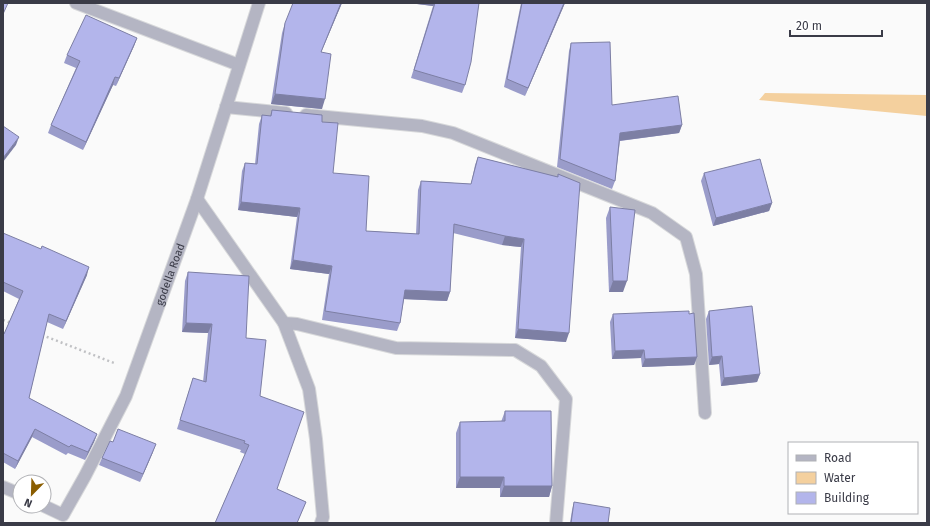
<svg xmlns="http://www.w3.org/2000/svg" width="930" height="526" font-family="'Fira Sans',sans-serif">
	<rect width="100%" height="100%" fill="#fafafa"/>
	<polygon fill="#f4d09e" points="765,93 927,95 927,116 759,100"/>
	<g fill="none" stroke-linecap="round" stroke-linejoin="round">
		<g stroke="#d7d8da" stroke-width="14">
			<g id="minor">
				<polyline points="76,3 239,65"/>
				<polyline points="226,107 286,113"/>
				<polyline points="306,115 422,126 453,133 652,213 686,237 696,274 705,413"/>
				<polyline points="197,199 284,323 297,324 396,348 515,350 541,366 566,399 556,523"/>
				<polyline points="284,323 309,389 316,439 323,517 321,523"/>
				<polyline points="3,487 20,494"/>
				<path id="s1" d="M44,506L63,515L85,476L126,396L197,199L259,3"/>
			</g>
		</g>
		<g stroke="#c0c1c4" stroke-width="2.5" stroke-dasharray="2 3" stroke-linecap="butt">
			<polyline points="3,320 11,323"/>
			<polyline points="42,335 114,363"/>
		</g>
		<use href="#minor" stroke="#b4b5c3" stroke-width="12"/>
	</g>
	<g fill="#9a9cca">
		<polygon points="342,3 321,52 322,109 271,104 282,33 285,23"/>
		<polygon points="418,3 479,3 465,85 462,93 411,78 433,6 417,4"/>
		<polygon points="521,3 565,3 525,96 504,87"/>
		<polygon points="137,38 134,46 116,86 113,85 83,150 48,133 51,125 76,68 64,63 67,55"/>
		<polygon points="571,43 612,105 682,125 679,133 620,141 615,181 612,189 557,167 569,51"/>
		<polygon points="272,110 322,122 333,173 366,231 416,234 418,190 421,181 471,184 475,165 478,157 557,177 558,174 566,342 515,338 521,247 502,245 453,233 450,292 447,301 404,299 400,323 397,331 322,320 329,274 290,269 297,217 238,210 242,171 245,163 255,164 259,124 262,115 270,116"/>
		<polygon points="704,173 772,203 769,211 713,226 701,181"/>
		<polygon points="610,207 623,292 609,292 606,218"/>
		<polygon points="3,233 87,275 63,329 47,322 29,398 97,434 94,442 85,460 68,453 66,455 32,437 15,469 3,462 3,334 4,334 19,299 3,291"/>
		<polygon points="188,272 246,338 260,396 277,489 306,502 297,523 215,523 245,454 240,452 241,450 177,429 193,378 203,382 208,333 182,332 185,281"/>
		<polygon points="709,311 760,374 757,382 721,386 719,364 709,365 706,319"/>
		<polygon points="613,314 689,314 697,357 694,365 642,367 641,358 612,359 610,322"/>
		<polygon points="505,411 552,486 549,497 500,497 500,488 456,488 456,433 460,422 501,422"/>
		<polygon points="113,442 153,452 140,482 99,465 102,458"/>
		<polygon points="574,502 608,523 570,523 572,510"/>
	</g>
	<g fill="#7d7fa4">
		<polygon points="341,3 342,3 317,62 321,52"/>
		<polygon points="418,3 435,3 433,6 417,4"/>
		<polygon points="564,3 565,3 525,96 528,88"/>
		<polygon points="137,38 134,46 116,86 119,78"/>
		<polygon points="115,77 113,85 83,150 86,142"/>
		<polygon points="275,94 325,99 322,109 271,104"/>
		<polygon points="682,125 679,133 618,141 620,133"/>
		<polygon points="19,137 16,145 3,162 3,158"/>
		<polygon points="241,202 300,208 297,217 238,210"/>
		<polygon points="772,203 769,211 713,226 716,218"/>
		<polygon points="505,236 524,239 521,247 502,245"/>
		<polygon points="293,260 332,266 329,274 290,269"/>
		<polygon points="89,267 87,275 63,329 66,321"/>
		<polygon points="613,281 627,281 623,292 609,292"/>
		<polygon points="405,290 450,292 447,301 402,299"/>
		<polygon points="186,323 212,324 208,333 182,332"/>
		<polygon points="518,329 569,333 566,342 515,338"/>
		<polygon points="644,350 641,358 612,359 615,351"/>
		<polygon points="722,356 719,364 709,365 712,357"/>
		<polygon points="697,357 694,365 642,367 645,359"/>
		<polygon points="760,374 757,382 721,386 724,378"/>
		<polygon points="35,429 32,437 15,469 18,461"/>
		<polygon points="97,434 94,442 85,460 88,452"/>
		<polygon points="156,444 153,452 140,482 143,474"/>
		<polygon points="460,477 504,477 500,488 456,488"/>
		<polygon points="504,486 552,486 549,497 500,497"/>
	</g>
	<g fill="#b3b5eb" stroke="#7d7fa4">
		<polygon points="3,3 8,3 3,14"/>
		<polygon points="293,3 341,3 321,52 331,54 325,99 275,94 285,23"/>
		<polygon points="435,3 479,3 471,62 465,85 414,70"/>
		<polygon points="522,3 564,3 528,88 507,79"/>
		<polygon points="86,15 137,38 119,78 115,77 86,142 51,125 80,61 67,55"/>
		<polygon points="610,42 612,105 678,96 682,125 620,133 615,181 560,159 571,43"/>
		<polygon points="272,110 322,115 322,122 338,123 333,173 369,176 366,231 419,234 421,181 471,184 478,157 558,177 558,174 580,183 569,333 518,329 524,239 505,236 454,224 450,292 405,290 400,323 325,311 332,266 293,260 300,208 241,202 245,163 257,164 262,115 271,116"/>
		<polygon points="3,126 19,137 3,158"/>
		<polygon points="760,159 772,203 716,218 704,173"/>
		<polygon points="610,207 635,210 627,281 613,281"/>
		<polygon points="3,233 41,249 42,246 89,267 66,321 49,314 29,398 97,434 88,452 71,445 69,447 35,429 18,461 3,453 3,334 4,334 23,291 3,282"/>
		<polygon points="188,272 249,276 246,338 266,340 260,396 304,412 277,489 306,502 297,523 215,523 249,445 244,443 245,441 180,420 193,378 206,382 212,324 186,323"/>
		<polygon points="752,306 760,374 724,378 722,356 712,357 709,311"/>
		<polygon points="689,311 689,314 694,313 697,357 645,359 644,350 615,351 613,314"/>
		<polygon points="505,411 551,411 552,486 504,486 504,477 460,477 460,422 505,421"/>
		<polygon points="118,429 156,444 143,474 102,458 110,441 113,442"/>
		<polygon points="574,502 610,508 608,523 571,523"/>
	</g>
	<g text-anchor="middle" stroke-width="4" stroke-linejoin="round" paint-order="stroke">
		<g font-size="11" fill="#3a3b47" stroke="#fff">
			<text dy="4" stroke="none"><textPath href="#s1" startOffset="285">godella Road</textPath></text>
		</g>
	</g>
	<rect width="930" height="526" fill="none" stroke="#3a3b47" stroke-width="8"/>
	<rect x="788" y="442" width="130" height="72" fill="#ffffff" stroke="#b0b1b5"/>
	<rect x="796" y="455" width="20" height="6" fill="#b4b5c3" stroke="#b0b1b5"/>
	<text x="824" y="462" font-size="12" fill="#3a3b47">Road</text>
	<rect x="796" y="472" width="20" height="12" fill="#f4d09e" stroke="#b0b1b5"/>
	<text x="824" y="482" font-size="12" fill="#3a3b47">Water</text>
	<rect x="796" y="492" width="20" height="12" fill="#b3b5eb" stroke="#b0b1b5"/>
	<text x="824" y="502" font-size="12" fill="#3a3b47">Building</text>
	<g transform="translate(32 494) rotate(203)"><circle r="19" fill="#ffffff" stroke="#b0b1b5"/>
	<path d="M0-3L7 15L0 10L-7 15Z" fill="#8a5d00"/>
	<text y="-6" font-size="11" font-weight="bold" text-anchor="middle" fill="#3a3b47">N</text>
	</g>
	<path d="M790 30v6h92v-6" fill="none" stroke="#3a3b47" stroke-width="2"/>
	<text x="796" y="30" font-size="12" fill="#3a3b47" stroke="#ffffff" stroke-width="3" paint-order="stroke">20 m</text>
</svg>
